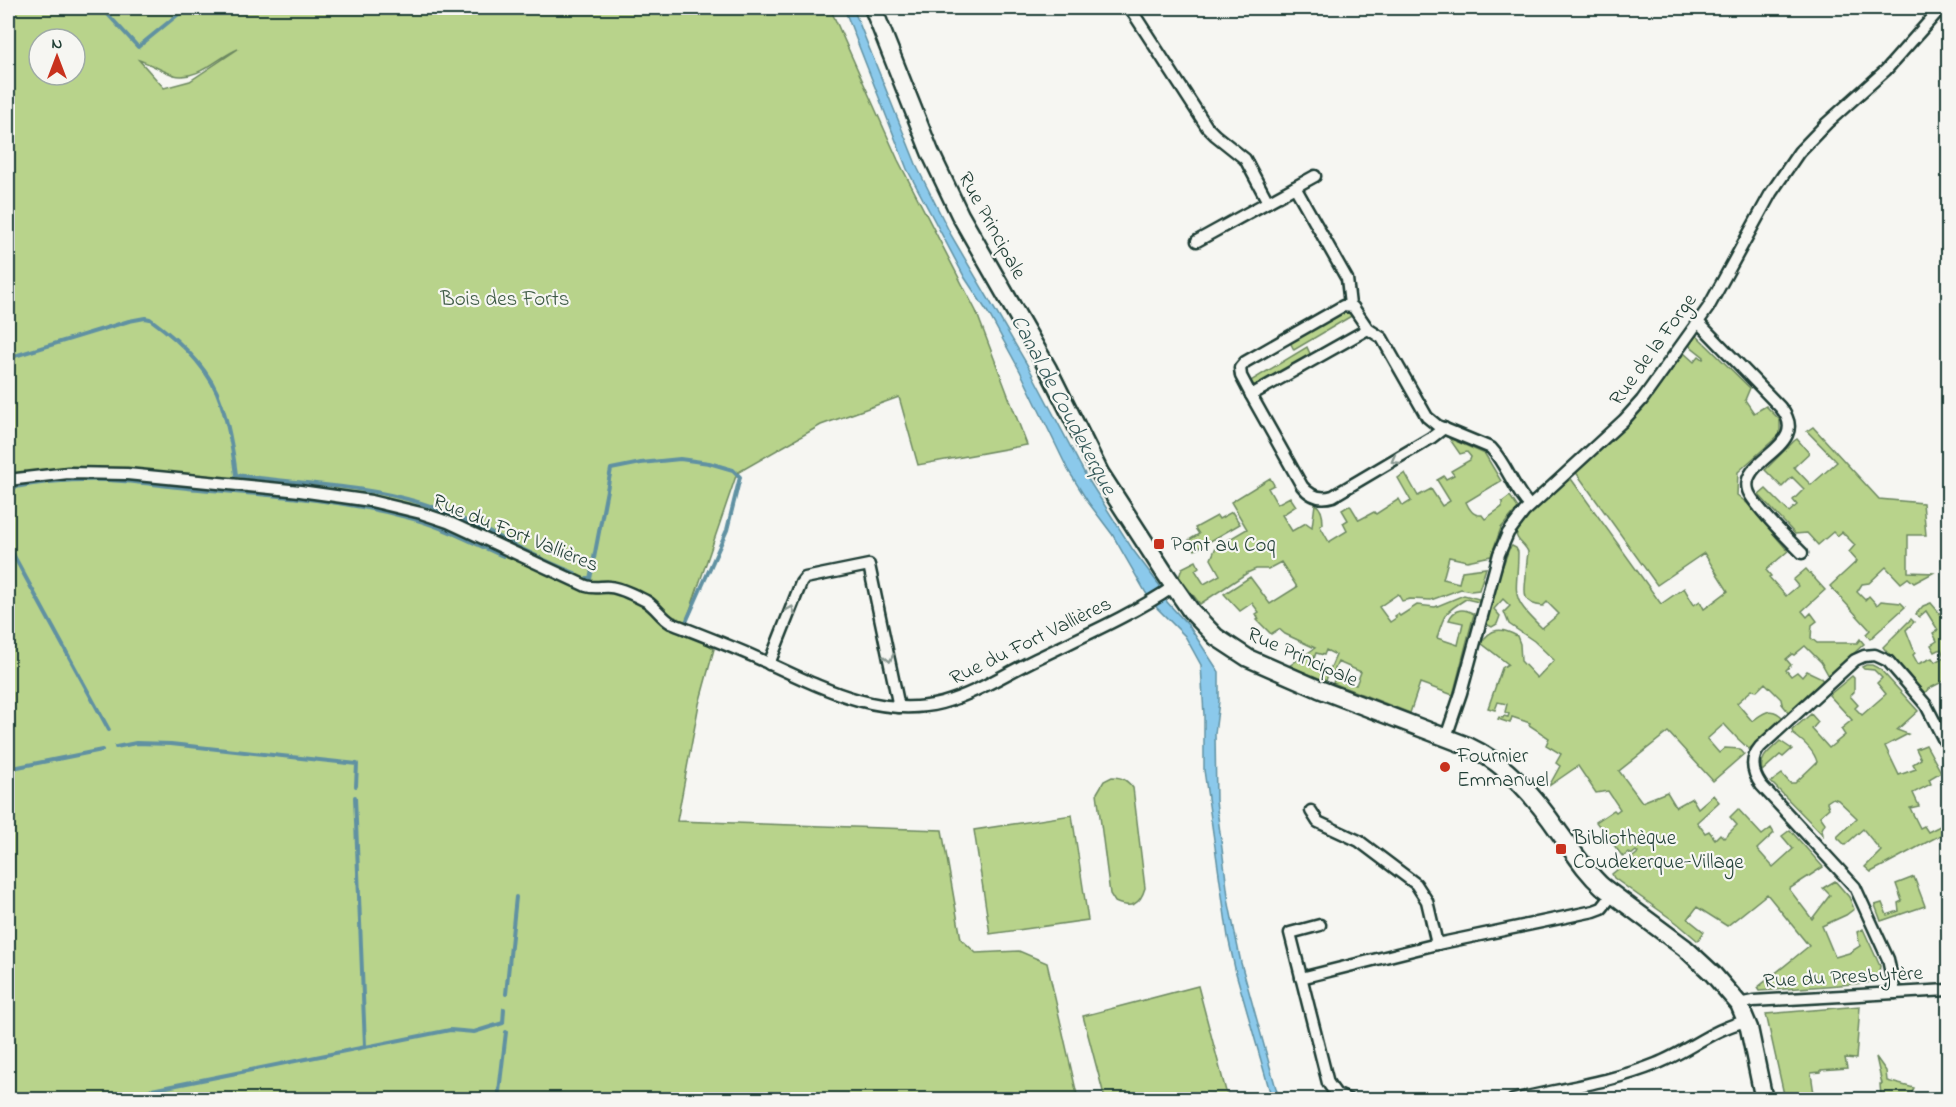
<svg xmlns="http://www.w3.org/2000/svg" width="1956" height="1107" font-family="'Indie Flower',sans-serif">
	<rect width="100%" height="100%" fill="#f6f6f2"/>
	<filter id="ink" filterUnits="userSpaceOnUse"><feTurbulence type="fractalNoise" baseFrequency=".0167" numOctaves="2"/><feDisplacementMap in="SourceGraphic" scale="12" xChannelSelector="R" yChannelSelector="G"/><feConvolveMatrix kernelMatrix="1 2 1 2 8 2 1 2 1" color-interpolation-filters="sRGB"/></filter>
	<g filter="url(#ink)">
		<g fill="#b8d38b" stroke="#6c8860" stroke-width="1.5" fill-rule="evenodd">
			<path d="M8,8H830L898,160L976,311L1027,445L918,465L899,397L821,425L737,473L685,625L714,649L699,704L677,821L942,830L961,939L976,953L1019,951L1047,963L1078,1099H8ZM39,39H75V75H39ZM238,49L190,81L164,88L139,60C151,64 162,71 174,75C198,81 218,57 238,49Z"/>
			<polygon points="1341,312 1346,312 1353,315 1294,350 1290,342"/>
			<path d="M1696,335L1750,388L1745,400L1754,413L1766,406L1780,420V434L1738,472L1737,495L1748,504L1788,551L1766,570L1771,576L1769,577L1786,596L1798,586L1793,580L1806,569L1825,590L1802,611L1807,617L1811,613L1817,621L1812,625L1811,638L1817,643H1857L1860,639L1864,644L1829,676L1821,662L1805,646L1794,655L1792,654L1786,659L1791,665L1786,670L1791,676L1797,672L1802,677L1807,671L1820,677L1823,681L1789,713L1782,704L1781,699L1765,683L1757,691L1752,690L1737,703L1752,721C1764,713 1771,705 1783,718L1749,749L1737,738L1724,724L1707,739L1719,753L1725,748L1740,749L1744,754L1713,781L1668,732L1619,771L1642,802L1667,792L1676,807L1692,798L1698,808L1713,795L1719,802L1697,822L1705,833L1709,831L1715,839L1720,834L1724,838L1737,825L1730,817L1738,809L1762,835L1771,828L1774,833L1757,849L1773,867L1793,849L1782,836L1790,830L1823,867L1789,889L1812,919L1830,895L1823,888L1835,881L1849,897L1854,909L1846,915L1822,926L1835,957L1849,953L1860,946L1857,932L1863,929L1880,966L1878,977L1867,983L1759,991L1757,988L1809,946L1767,894L1727,926L1697,907L1688,919L1704,932L1698,941L1677,923L1614,878L1612,874L1638,853L1636,851L1631,855L1629,852L1623,857L1596,822L1614,810L1616,812L1620,809L1608,791L1596,793L1578,766L1549,786L1560,766L1556,763L1561,754L1546,745L1549,738L1529,725L1530,723L1512,717L1510,723L1498,719L1499,717L1503,718L1504,716L1508,717L1509,714L1505,712L1507,704L1498,702L1495,710L1488,708L1502,668L1508,664L1481,643C1491,628 1501,627 1517,636L1520,644L1521,661L1537,678L1554,660L1534,641L1509,624L1504,612L1510,606L1503,599L1494,609L1500,616L1497,624L1492,627L1486,624L1494,590L1509,549L1512,546L1516,548L1518,552C1518,595 1507,595 1542,628L1559,614L1547,602L1543,606C1522,604 1524,594 1526,577C1526,569 1527,560 1528,552C1526,546 1519,542 1517,537C1512,526 1561,484 1569,476L1661,604L1684,588L1694,605L1700,601L1704,609L1728,591L1704,553L1657,585L1575,471L1622,430L1649,401L1684,353L1694,362L1699,356L1703,359L1704,357L1689,345Z"/>
			<polygon points="1307,347 1311,356 1257,386 1250,384 1249,382"/>
			<polygon points="1813,427 1879,499 1923,503 1926,535 1908,535 1908,572 1933,573 1914,583 1908,578 1901,583 1886,567 1869,583 1862,584 1857,592 1865,600 1869,596 1877,605 1881,601 1901,603 1905,607 1870,639 1866,634 1870,630 1830,586 1857,561 1849,552 1855,545 1842,532 1837,536 1833,532 1818,545 1807,533 1795,534 1759,495 1766,489 1789,512 1797,505 1793,500 1804,489 1792,477 1782,487 1765,470 1794,441 1797,439 1809,453 1794,467 1811,485 1837,462 1807,431"/>
			<path d="M1449,438L1485,454L1501,481L1466,502C1469,509 1473,516 1482,515L1485,519L1502,507V502L1510,496L1518,508L1501,528L1491,556L1467,561L1449,557L1443,579L1459,583L1462,571L1486,568L1479,590L1471,591L1461,589L1431,600L1410,599L1402,601L1398,594L1379,607L1390,622L1396,618L1395,616L1398,614L1400,616L1417,605L1435,607L1464,595L1479,599V602L1466,599C1445,612 1444,613 1437,638L1458,645L1463,623L1449,620C1454,608 1464,608 1474,614L1453,695L1420,683L1410,713L1333,683L1335,677L1356,685L1361,672L1338,662L1332,675L1328,674L1326,681L1289,666L1315,648L1285,634L1279,629L1271,634L1257,620L1259,619L1256,614L1259,612L1252,603L1240,611L1224,594L1250,577L1270,604L1297,587L1281,562L1268,569H1256L1247,573L1200,604L1179,577L1182,568L1196,561L1199,567L1195,570L1204,584L1220,575L1211,559L1216,547L1247,529L1231,502L1270,478L1274,485L1268,488L1277,504L1290,497L1296,506L1282,515L1292,531L1306,523L1312,527L1315,504C1322,508 1323,516 1323,524L1320,526L1329,542L1347,531L1343,523L1348,520L1342,510L1350,505L1359,520L1374,512L1376,514L1399,499L1403,506L1411,501L1398,478L1405,473L1418,496L1431,489L1442,506L1450,501L1437,480L1444,476L1446,479L1454,475L1451,471L1470,460L1471,457L1467,452L1460,454ZM1326,650L1336,655L1328,674L1311,666L1316,653L1324,655Z"/>
			<polygon points="1232,512 1240,524 1195,550 1189,540 1199,534 1195,528 1217,516 1219,519"/>
			<polygon points="1931,603 1948,623 1948,679 1928,689 1925,693 1886,651 1883,647 1911,619 1914,622 1906,630 1915,653 1913,655 1918,664 1932,658 1935,662 1944,657 1941,649 1935,652 1931,645 1937,641 1933,633 1938,630 1926,611 1919,617 1916,614 1923,606"/>
			<path d="M1866,665H1872L1880,669L1918,711L1897,730L1908,734L1885,746L1899,775L1916,769L1913,764L1921,759L1916,749L1926,745L1941,772L1929,779L1931,784L1913,793L1919,806L1910,808L1920,828L1924,826L1928,832L1948,822V831L1871,872L1865,867L1881,851L1863,829L1845,845L1837,837L1857,818L1838,800L1833,798L1827,802L1829,808L1820,816L1825,823L1822,829L1823,835L1771,782L1782,774L1790,783H1795L1817,762C1814,750 1803,741 1793,734L1792,730L1811,714L1818,722L1812,729L1829,748L1845,735L1841,729L1852,720L1829,695L1852,676L1854,678V692L1850,696L1858,705L1855,708L1862,715L1886,694L1877,683L1882,678L1874,670L1864,669L1862,667Z"/>
			<path d="M1780,741L1792,749L1783,757L1780,755L1762,771C1759,757 1770,751 1780,741Z"/>
			<path d="M1112,777C1122,777 1127,780 1133,788L1145,888C1140,905 1131,909 1115,902L1110,894L1097,793L1104,781Z"/>
			<polygon points="1072,815 1088,920 990,934 974,830"/>
			<polygon points="1914,877 1925,906 1881,921 1875,905 1882,903 1887,915 1899,911 1898,903 1902,901 1896,884"/>
			<polygon points="1198,986 1228,1099 1105,1099 1083,1016"/>
			<polygon points="1860,1006 1856,1059 1845,1058 1847,1068 1821,1070 1821,1072 1811,1073 1814,1094 1823,1093 1824,1096 1849,1093 1850,1099 1785,1099 1766,1014"/>
			<polygon points="1876,1057 1886,1071 1887,1081 1914,1088 1909,1099 1862,1099 1881,1097 1880,1084 1882,1084"/>
		</g>
		<polygon fill="#8bc9eb" stroke="#6091a2" stroke-width="1.5" points="844,8 853,8 918,169 951,235 1028,366 1086,476 1133,550 1160,586 1167,602 1189,626 1219,672 1219,701 1215,734 1216,801 1229,904 1241,963 1279,1099 1272,1099 1236,973 1228,937 1204,770 1204,715 1201,665 1185,636 1157,608 1146,593 1112,534 1088,502 1068,470 1020,371 990,316 965,278 907,169"/>
		<g fill="none" stroke-linecap="round" stroke-linejoin="round">
			<g stroke="#6091a2" stroke-width="4">
				<polyline points="102,8 138,47 186,8"/>
				<path d="M8,358L129,321L145,318L150,319C179,340 210,368 221,403C229,426 233,451 236,475C297,484 361,484 421,503C475,520 522,553 575,573"/>
				<path d="M9,488C46,481 84,478 122,481C148,483 173,487 199,489C268,495 338,499 406,517C440,525 471,542 503,556"/>
				<polyline points="8,545 109,730"/>
				<polyline points="587,578 590,579 611,469 641,463 680,459 709,463 733,470 740,477 727,530 686,622"/>
				<polyline points="116,747 136,743 171,744 357,764 356,786"/>
				<polyline points="8,769 102,750"/>
				<polyline points="355,797 365,1046"/>
				<polyline points="506,994 516,897"/>
				<polyline points="102,1100 450,1030 474,1032 503,1023 504,1009"/>
				<polyline points="498,1100 506,1032"/>
			</g>
			<g stroke="#1f3d34" stroke-width="15">
				<g id="street">
					<polyline points="1130,8 1207,127 1215,135 1245,159 1268,202"/>
					<polyline points="1295,187 1347,279 1350,305"/>
					<polyline points="1197,241 1315,176"/>
					<path d="M1698,322L1780,407C1814,446 1739,458 1748,490C1751,503 1791,542 1802,553"/>
					<path d="M1368,329L1251,395L1241,376L1240,368L1245,362L1343,306L1353,307L1368,329L1382,338L1427,417L1438,426L1491,448C1507,465 1513,489 1530,506"/>
					<path d="M1251,395L1302,486C1310,496 1320,500 1333,496L1431,438L1444,428"/>
					<path d="M8,480L68,473L127,474L300,491L371,501L421,513L448,522L586,586C595,589 602,586 610,587C622,588 636,596 646,601C656,607 661,617 671,623C699,634 728,645 755,657C813,683 876,720 942,703C975,694 1005,674 1036,659C1083,636 1130,616 1173,587"/>
					<polyline points="769,664 801,583 805,578 869,565 899,707"/>
					<polyline points="1446,737 1461,693 1499,554 1508,533 1524,512 1624,420 1642,400 1708,308 1771,193 1799,152 1827,123 1886,70 1941,8"/>
					<polyline points="1311,811 1318,822 1359,841 1416,884 1427,901 1437,944"/>
					<polyline points="1320,925 1290,933 1328,1083 1336,1094 1349,1100"/>
					<polyline points="1301,978 1437,944 1594,911 1602,908 1613,894"/>
					<path d="M1895,993L1888,959L1855,887L1761,785C1752,772 1750,759 1760,747L1855,660L1864,656L1875,655L1888,661L1926,705L1948,748"/>
					<polyline points="1739,1004 1753,1001 1948,990"/>
					<path d="M1513,1100C1560,1089 1612,1082 1656,1064C1687,1052 1714,1028 1747,1021"/>
				</g>
			</g>
			<g stroke="#1f3d34" stroke-width="21">
				<path id="secondary" d="M873,8L930,152L960,215L1048,369L1100,473L1164,572L1191,611L1216,637L1248,658L1319,689L1468,746C1507,764 1535,797 1559,832C1573,851 1585,871 1603,887L1685,948L1713,974L1739,1004L1749,1028L1764,1100"/>
			</g>
			<use href="#street" stroke="#f6f6f2" stroke-width="10"/>
			<use href="#secondary" stroke="#f6f6f2" stroke-width="16"/>
		</g>
		<defs><path id="oneway-chevron" d="M-2-3.5L2.5 0L-2 3.5" fill="none" stroke-width="1.6" stroke-linecap="round" stroke-linejoin="round" transform="scale(1.5)"/></defs>
		<g stroke="#8a9a93">
			<use href="#oneway-chevron" transform="translate(1395 460) rotate(150)"/>
			<use href="#oneway-chevron" transform="translate(791 610) rotate(-68)"/>
			<use href="#oneway-chevron" transform="translate(889 658) rotate(78)"/>
		</g>
	</g>
	<g fill="#c8321e" stroke="#f6f6f2" stroke-width="2">
		<rect x="1153" y="538" width="12" height="12" rx="3"/>
		<circle cx="1445" cy="767" r="6"/>
		<rect x="1555" y="843" width="12" height="12" rx="3"/>
	</g>
	<g text-anchor="middle" stroke-width="4.5" stroke-linejoin="round" paint-order="stroke">
		<g font-size="21" fill="#1f3d34" stroke="#f6f6f2">
			<text transform="translate(993 225) rotate(61)" y="7">Rue Principale</text>
			<text transform="translate(1652 349) rotate(-54)" y="7">Rue de la Forge</text>
			<text transform="translate(516 532) rotate(22)" y="7">Rue du Fort Vallières</text>
			<text transform="translate(1030 640) rotate(-26)" y="7">Rue du Fort Vallières</text>
			<text transform="translate(1303 656) rotate(24)" y="7">Rue Principale</text>
			<text transform="translate(1843 976) rotate(-3)" y="7">Rue du Presbytère</text>
		</g>
		<g font-size="21" fill="#3e5b45" stroke="#f6f6f2">
			<text x="505" y="305">Bois des Forts</text>
		</g>
		<g font-size="21" fill="#1f3d34" stroke="#f6f6f2" text-anchor="start">
			<text x="1171" y="551">Pont au Coq</text>
			<text x="1457" y="762">Fournier<tspan x="1457" dy="24">Emmanuel</tspan></text>
			<text x="1573" y="844">Bibliothèque<tspan x="1573" dy="24">Coudekerque-Village</tspan></text>
		</g>
		<g font-size="22" font-style="italic" fill="#355959" stroke="#f6f6f2">
			<text transform="translate(1065 404) rotate(62)" y="8">Canal de Coudekerque</text>
		</g>
	</g>
	<rect width="1956" height="1107" fill="none" stroke="#f6f6f2" stroke-width="30"/>
	<rect x="15" y="15" width="1926" height="1077" fill="none" stroke="#1f3d34" stroke-width="2" filter="url(#ink)"/>
	<g transform="translate(57 57)"><circle r="28" fill="#f6f6f2" stroke="#a0aca6" stroke-width="1.5"/>
	<path d="M0-4.5L10 22L0 15L-10 22Z" fill="#c8321e"/>
	<text y="-9" font-size="16" font-weight="bold" text-anchor="middle" fill="#1f3d34">N</text>
	</g>
</svg>
